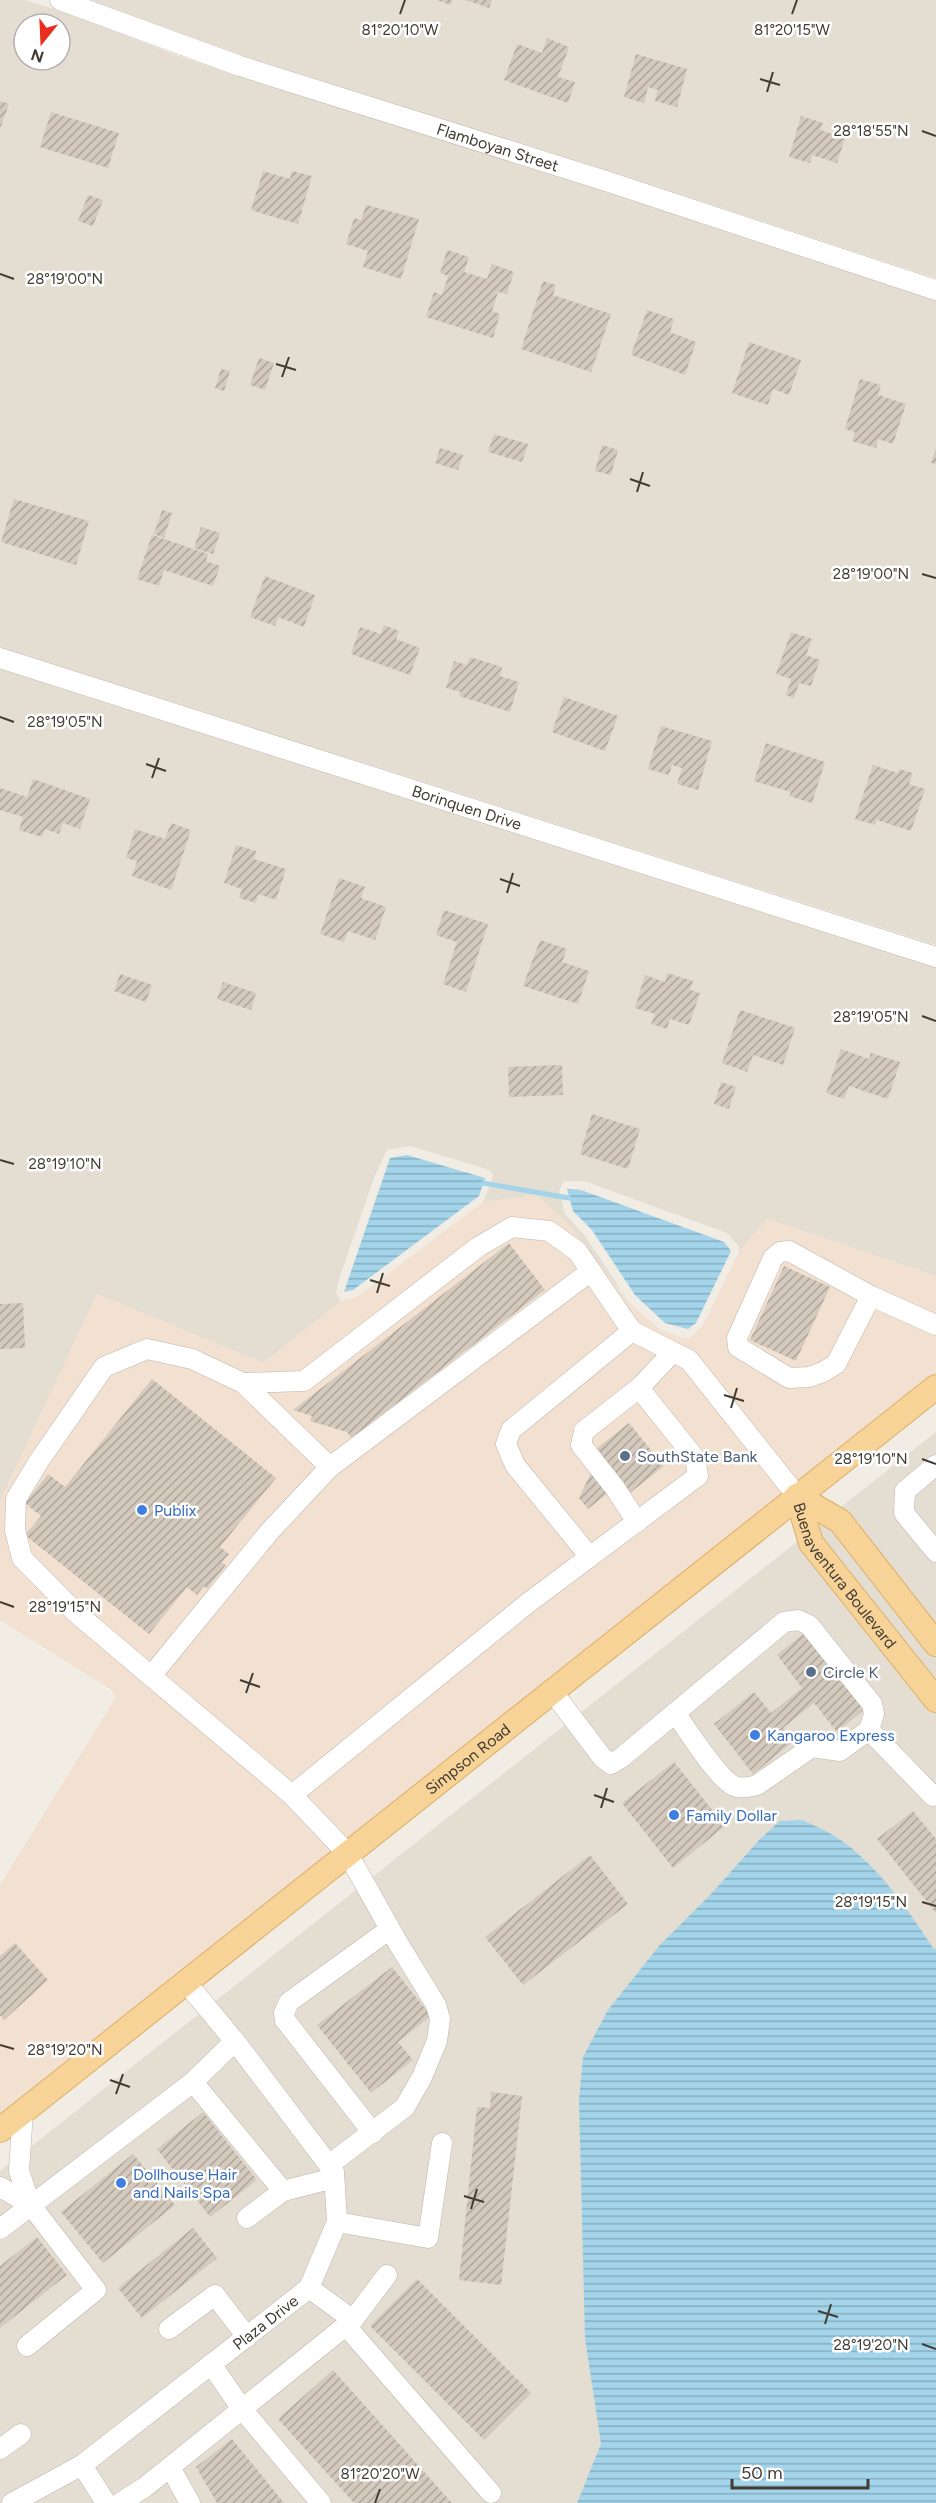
<svg xmlns="http://www.w3.org/2000/svg" width="936" height="2503" font-family="Figtree,sans-serif">
	<defs>
		<pattern id="water-rules" width="6" height="5" patternUnits="userSpaceOnUse" patternTransform="scale(1.5)"><rect width="6" height="5" fill="#a3d4ea"/><path d="M0 2.5h6" fill="none" stroke="#86adbe"/></pattern>
		<pattern id="building-hatch" width="6" height="6" patternUnits="userSpaceOnUse" patternTransform="scale(1.5)"><rect width="6" height="6" fill="#d4c9bd"/><path d="M-1 1l2-2M0 6l6-6M5 7l2-2" fill="none" stroke="#aea49a"/></pattern>
	</defs>
	<rect width="100%" height="100%" fill="#f1ece4"/>
	<g fill="#e4ddd2" fill-rule="evenodd">
		<path d="M0,0H25L73,15L173,54L237,76L606,192L936,301V945L0,647ZM24,24H60V60H24Z"/>
		<polygon points="92,0 936,0 936,278 613,172 244,56"/>
		<polygon points="0,669 936,968 936,1276 767,1219 739,1252 738,1245 727,1233 584,1181 564,1181 559,1191 565,1214 585,1236 620,1288 613,1284 537,1195 483,1202 492,1181 493,1175 490,1170 410,1146 387,1150 375,1175 339,1279 336,1293 341,1301 263,1363 97,1294 0,1501"/>
		<polygon points="936,1432 936,2503 0,2503 0,2171"/>
	</g>
	<polygon fill="#f2e1d0" points="537,1195 572,1228 629,1302 660,1330 685,1338 690,1338 702,1327 739,1252 767,1219 936,1276 936,1375 0,2114 0,1885 116,1697 112,1690 0,1620 0,1501 97,1294 263,1363 341,1301 357,1297 483,1202"/>
	<g fill="url(#water-rules)">
		<polygon points="407,1155 485,1178 479,1196 353,1290 344,1292 390,1158"/>
		<polygon points="567,1189 581,1190 724,1242 731,1251 696,1323 688,1329 665,1323 635,1295 592,1230 573,1211"/>
		<path d="M802,1820C813,1825 825,1830 836,1837C876,1863 907,1908 933,1948L936,1949V2503H577L601,2444L585,2338L579,2100L583,2057L608,2010L659,1946L712,1893L760,1839L780,1821Z"/>
	</g>
	<g fill="none" stroke-linecap="round" stroke-linejoin="round">
		<polyline stroke="#a3d4ea" stroke-width="5" points="483,1183 569,1198"/>
	</g>
	<g fill="url(#building-hatch)">
		<polygon points="437,0 452,0 451,5"/>
		<polygon points="466,0 492,0 489,8"/>
		<polygon points="547,38 569,47 558,77 575,82 568,103 504,80 517,44 542,53"/>
		<polygon points="636,54 687,69 677,107 655,101 658,90 648,87 644,103 624,97"/>
		<polygon points="0,101 9,104 0,129"/>
		<polygon points="51,112 119,133 108,168 40,147"/>
		<polygon points="801,116 823,123 820,130 845,138 837,163 812,155 810,163 789,157"/>
		<polygon points="263,171 290,179 292,171 312,176 298,224 251,210"/>
		<polygon points="88,195 103,200 93,226 78,221"/>
		<polygon points="366,205 419,219 401,279 363,267 368,251 346,244 354,218 361,220"/>
		<polygon points="447,250 469,257 464,272 487,279 492,264 514,272 507,294 498,292 492,311 500,314 493,338 426,317 434,292 442,295 448,276 440,273"/>
		<polygon points="543,281 556,285 553,295 611,314 591,372 521,349"/>
		<polygon points="647,310 674,319 670,332 696,342 685,375 631,355"/>
		<polygon points="749,342 801,360 789,395 773,389 768,405 732,393"/>
		<polygon points="259,358 274,363 265,390 250,385"/>
		<polygon points="221,369 230,371 224,391 215,388"/>
		<polygon points="860,379 881,385 878,395 906,404 893,444 878,439 876,448 852,441 855,432 845,429"/>
		<polygon points="494,434 528,444 522,462 488,452"/>
		<polygon points="602,445 618,450 611,475 595,471"/>
		<polygon points="440,448 463,455 458,470 435,463"/>
		<polygon points="936,449 936,464 931,463"/>
		<polygon points="14,499 89,521 76,565 1,542"/>
		<polygon points="162,510 172,513 164,538 154,534"/>
		<polygon points="201,527 220,533 213,554 194,548"/>
		<polygon points="152,535 208,554 206,561 220,566 213,586 164,570 159,586 137,579"/>
		<polygon points="265,576 315,595 304,627 278,617 275,626 250,617"/>
		<polygon points="384,625 399,631 396,639 420,648 410,675 351,654 360,627 381,634"/>
		<polygon points="791,632 812,639 806,655 820,660 811,686 799,683 794,698 786,695 791,679 776,674"/>
		<polygon points="470,657 502,667 500,676 519,682 510,712 459,696 461,692 446,688 454,661 467,665"/>
		<polygon points="564,697 618,716 605,751 552,732"/>
		<polygon points="661,726 712,741 698,790 677,784 682,768 672,765 669,775 648,769"/>
		<polygon points="766,743 825,762 812,803 789,796 791,792 754,781"/>
		<polygon points="873,765 898,773 899,769 913,773 909,784 925,789 911,831 877,820 875,825 855,819"/>
		<polygon points="33,779 90,799 80,829 63,823 59,834 45,829 42,837 19,830 23,817 0,810 0,788 27,797"/>
		<polygon points="171,823 191,830 171,890 132,876 137,861 126,858 135,829 165,839"/>
		<polygon points="236,845 256,851 254,859 286,869 276,900 258,894 256,903 239,898 242,889 224,883"/>
		<polygon points="339,878 365,887 361,898 386,907 375,940 348,931 344,942 320,934"/>
		<polygon points="444,910 488,924 466,992 443,984 457,942 436,935"/>
		<polygon points="540,940 567,949 562,962 589,971 578,1004 523,986"/>
		<polygon points="667,973 693,981 690,990 700,993 689,1025 670,1019 667,1029 651,1024 655,1014 635,1008 645,975 665,982"/>
		<polygon points="120,974 152,985 146,1002 114,991"/>
		<polygon points="223,982 256,993 251,1010 217,999"/>
		<polygon points="740,1010 795,1028 783,1065 753,1055 747,1072 722,1063"/>
		<polygon points="841,1049 869,1059 871,1053 900,1062 888,1099 849,1086 844,1099 826,1093"/>
		<polygon points="562,1065 563,1095 509,1097 508,1067"/>
		<polygon points="721,1082 736,1087 729,1109 714,1104"/>
		<polygon points="592,1114 640,1129 628,1169 580,1154"/>
		<polygon points="509,1243 545,1290 351,1438 347,1432 310,1421 312,1416 293,1410"/>
		<polygon points="784,1266 830,1287 796,1361 750,1340"/>
		<polygon points="23,1303 25,1348 0,1349 0,1304"/>
		<polygon points="152,1379 276,1478 220,1547 229,1554 222,1562 226,1565 207,1589 204,1586 197,1595 187,1587 149,1634 25,1535 41,1516 25,1503 48,1474 65,1487"/>
		<polygon points="629,1423 664,1466 626,1496 618,1485 588,1509 579,1498 597,1460 591,1453"/>
		<polygon points="803,1634 864,1710 837,1732 814,1703 783,1728 794,1741 753,1774 714,1724 754,1692 771,1713 802,1688 777,1655"/>
		<polygon points="674,1762 725,1826 673,1868 622,1803"/>
		<polygon points="913,1811 936,1839 936,1913 877,1839"/>
		<polygon points="590,1855 628,1904 523,1985 485,1937"/>
		<polygon points="15,1943 48,1980 4,2020 0,2015 0,1956"/>
		<polygon points="392,1967 431,2016 398,2042 413,2060 371,2093 317,2025"/>
		<polygon points="491,2092 522,2096 501,2285 459,2280 477,2107 490,2108"/>
		<polygon points="203,2112 257,2180 210,2217 157,2149"/>
		<polygon points="133,2154 175,2205 103,2263 61,2212"/>
		<polygon points="193,2228 217,2258 142,2318 118,2288"/>
		<polygon points="37,2237 67,2275 0,2328 0,2266"/>
		<polygon points="417,2279 531,2393 484,2440 370,2326"/>
		<polygon points="333,2370 452,2503 354,2503 278,2419"/>
		<polygon points="232,2439 284,2503 217,2503 196,2467"/>
	</g>
	<g fill="none" stroke-linecap="round" stroke-linejoin="round">
		<g stroke="#beb5aa" stroke-width="21">
			<g id="minor">
				<path id="s1" d="M60,0L240,66L609,182L936,290"/>
				<path id="s2" d="M0,658L936,957"/>
				<polyline points="871,1296 836,1364 823,1372 809,1377 789,1378 738,1347 737,1338 773,1258 780,1252 789,1251 871,1296 936,1325"/>
				<polyline points="243,1383 330,1467"/>
				<polyline points="936,1465 905,1491 904,1513 936,1552"/>
				<polyline points="637,1522 615,1488 581,1445 584,1431 639,1388"/>
				<polyline points="590,1557 515,1465 506,1444 511,1430 632,1331"/>
				<polyline points="151,1676 270,1531 330,1467 591,1271"/>
				<polyline points="552,1691 602,1757 611,1764 621,1758 784,1622 798,1620 809,1625 872,1704 874,1714 869,1730 933,1796 936,1794"/>
				<path d="M675,1713C688,1730 717,1778 734,1786C741,1789 750,1787 757,1785L812,1747L840,1751L869,1730"/>
				<polyline points="292,1795 528,1603 698,1476 695,1458 639,1388 673,1352"/>
				<polyline points="235,2041 193,2082 283,2191 334,2178"/>
				<polyline points="373,2133 285,2020 284,2013 289,2002 390,1929"/>
				<polyline points="329,2165 405,2107 422,2077 437,2041 440,2019 436,2005 398,1943 348,1854 292,1795 75,1612 22,1558 15,1530 16,1499 39,1461 104,1367 147,1349 192,1359 243,1383 304,1381 478,1247 512,1227 549,1231 577,1251 632,1331 689,1360 797,1496"/>
				<polyline points="0,2187 30,2204 19,2171 23,2111"/>
				<polyline points="247,2218 283,2191"/>
				<polyline points="337,2222 428,2238 442,2143"/>
				<polyline points="0,2229 193,2082"/>
				<polyline points="309,2288 353,2320"/>
				<polyline points="346,2326 491,2493"/>
				<polyline points="169,2329 215,2295 247,2337"/>
				<polyline points="27,2346 96,2290 30,2204"/>
				<polyline points="211,2364 242,2409 321,2503"/>
				<polyline points="0,2449 21,2434"/>
				<polyline points="82,2465 106,2503"/>
				<polyline points="170,2467 190,2503"/>
				<path id="s3" d="M12,2503L82,2465L309,2288L337,2222L334,2172L238,2045L185,1981"/>
				<polyline points="120,2503 145,2487 353,2320 387,2275"/>
			</g>
		</g>
		<g stroke="#dbae68" stroke-width="26">
			<g id="major">
				<path id="s4" d="M797,1496L811,1543L936,1700"/>
				<polyline points="797,1496 840,1521 936,1644"/>
				<path id="s5" d="M0,2130L936,1387"/>
			</g>
		</g>
		<use href="#minor" stroke="#fff" stroke-width="20"/>
		<use href="#major" stroke="#f7d397" stroke-width="24"/>
	</g>
	<path fill="none" stroke="#423c34" stroke-width="2" d="M400,14L405,0M792,14L797,0M760,79L780,85M767,92L773,72M922,131L936,136M0,274L14,279M276,364L296,370M282,377L289,357M630,479L650,486M637,492L643,472M922,574L936,578M0,717L14,722M146,764L166,771M152,778L159,758M500,879L520,886M507,893L513,873M922,1016L936,1021M0,1160L14,1164M370,1280L390,1286M377,1293L383,1273M724,1395L744,1401M731,1408L737,1388M922,1459L936,1464M0,1602L14,1607M240,1680L260,1687M246,1693L253,1673M594,1795L614,1802M601,1808L607,1788M922,1902L936,1906M0,2045L14,2049M110,2080L130,2087M116,2094L123,2074M464,2196L484,2202M471,2209L477,2189M818,2311L838,2317M825,2324L831,2304M922,2344L936,2349M375,2503L380,2489"/>
	<g fill="#5c6f8a" stroke="#fff" stroke-width="2">
		<circle cx="625" cy="1456" r="6"/>
		<circle cx="811" cy="1672" r="6"/>
	</g>
	<g fill="#3f7fe0" stroke="#fff" stroke-width="2">
		<circle cx="142" cy="1510" r="6"/>
		<circle cx="755" cy="1735" r="6"/>
		<circle cx="674" cy="1815" r="6"/>
		<circle cx="121" cy="2183" r="6"/>
	</g>
	<g text-anchor="middle" stroke-width="5" stroke-linejoin="round" paint-order="stroke">
		<g font-size="16" fill="#423c34" stroke="#fff">
			<text dy="6" stroke="none"><textPath href="#s1" startOffset="462">Flamboyan Street</textPath></text>
			<text dy="6" stroke="none"><textPath href="#s2" startOffset="490">Borinquen Drive</textPath></text>
			<text dy="6" stroke="none"><textPath href="#s4" startOffset="94">Buenaventura Boulevard</textPath></text>
			<text dy="6" stroke="none"><textPath href="#s5" startOffset="597">Simpson Road</textPath></text>
			<text dy="6" stroke="none"><textPath href="#s3" startOffset="312">Plaza Drive</textPath></text>
		</g>
		<g font-size="16" fill="#4e5e75" stroke="#fff" text-anchor="start">
			<text x="637" y="1462">SouthState Bank</text>
			<text x="823" y="1678">Circle K</text>
		</g>
		<g font-size="16" fill="#366cbe" stroke="#fff" text-anchor="start">
			<text x="154" y="1516">Publix</text>
			<text x="767" y="1741">Kangaroo Express</text>
			<text x="686" y="1821">Family Dollar</text>
			<text x="133" y="2180">Dollhouse Hair<tspan x="133" dy="18">and Nails Spa</tspan></text>
		</g>
	</g>
	<g font-size="15" text-anchor="middle" fill="#423c34" stroke="#fff" stroke-width="5" stroke-linejoin="round" paint-order="stroke">
		<text x="400" y="35">81°20'10"W</text>
		<text x="792" y="35">81°20'15"W</text>
		<text x="871" y="136">28°18'55"N</text>
		<text x="65" y="284">28°19'00"N</text>
		<text x="871" y="579">28°19'00"N</text>
		<text x="65" y="727">28°19'05"N</text>
		<text x="871" y="1022">28°19'05"N</text>
		<text x="65" y="1169">28°19'10"N</text>
		<text x="871" y="1464">28°19'10"N</text>
		<text x="65" y="1612">28°19'15"N</text>
		<text x="871" y="1907">28°19'15"N</text>
		<text x="65" y="2055">28°19'20"N</text>
		<text x="871" y="2350">28°19'20"N</text>
		<text x="380" y="2479">81°20'20"W</text>
	</g>
	<g transform="translate(42 42) rotate(198)"><circle r="28" fill="#ffffff" stroke="#b3b1ae" stroke-width="1.5"/>
	<path d="M0-4.5L10 22L0 15L-10 22Z" fill="#eb2d20"/>
	<text y="-9" font-size="16" font-weight="bold" text-anchor="middle" fill="#423c34">N</text>
	</g>
	<path d="M732 2479v9h136v-9" fill="none" stroke="#423c34" stroke-width="3"/>
	<text x="741" y="2479" font-size="18" fill="#423c34" stroke="#ffffff" stroke-width="4.5" paint-order="stroke">50 m</text>
</svg>
